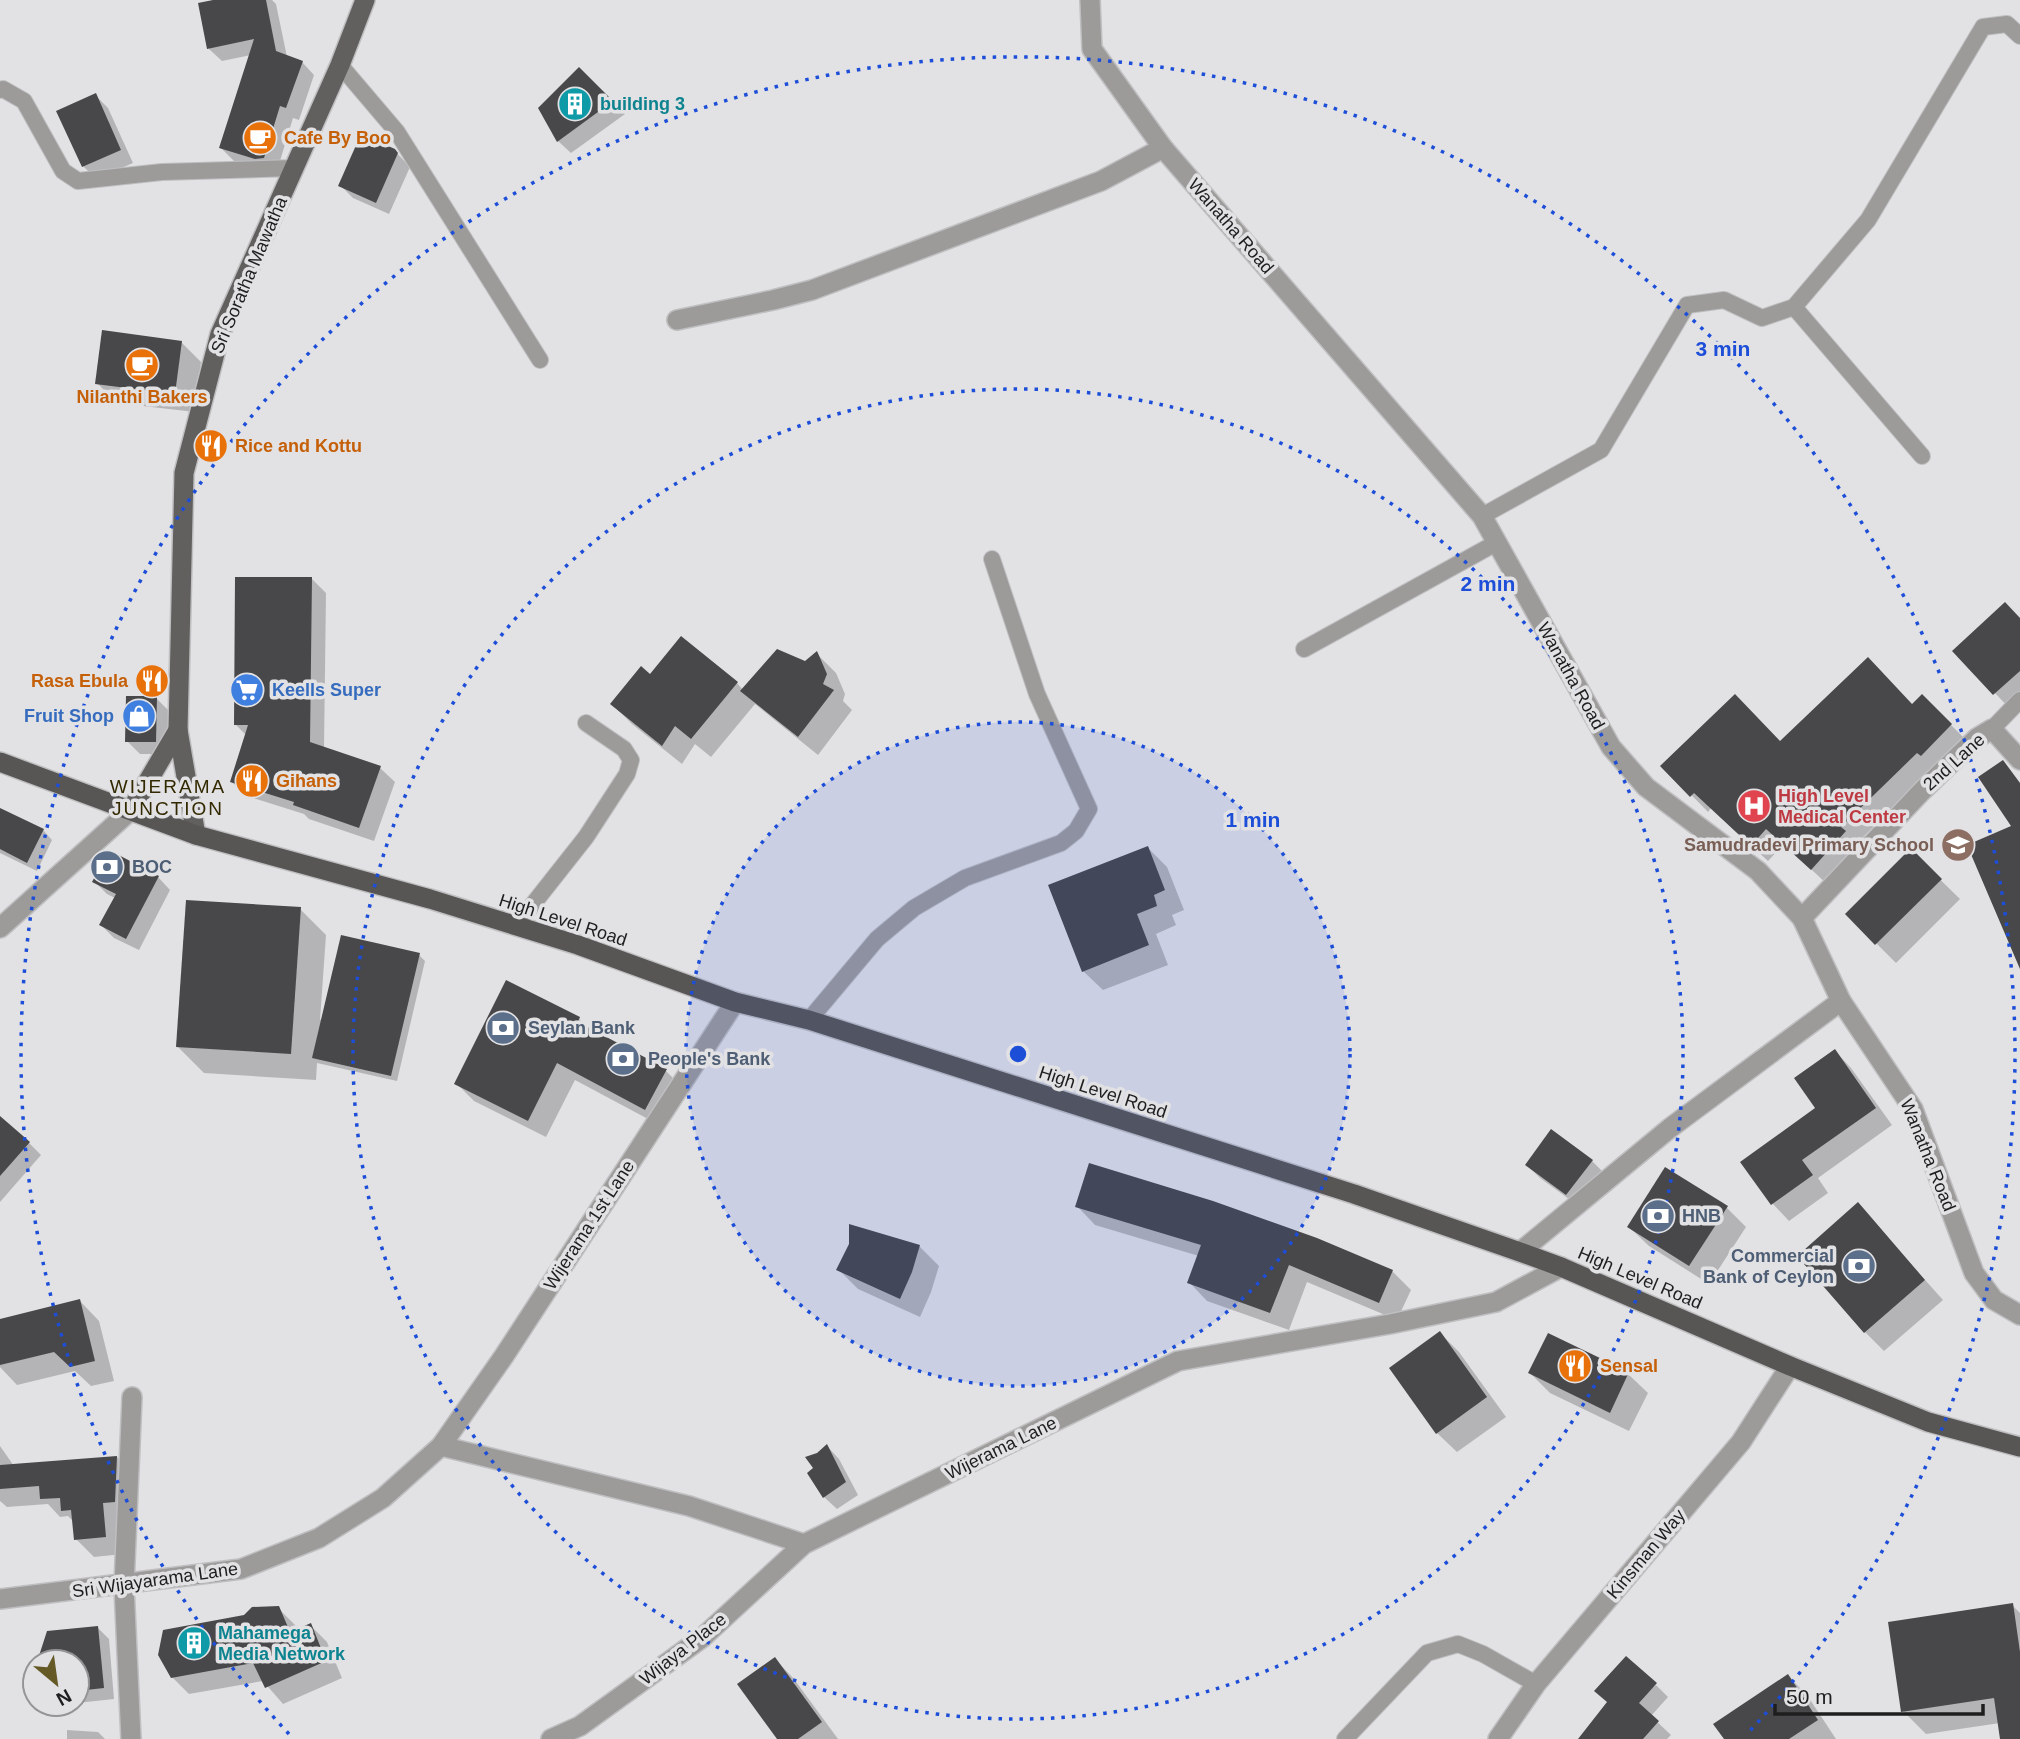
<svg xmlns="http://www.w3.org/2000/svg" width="2020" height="1739" font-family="Helvetica,sans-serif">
	<rect width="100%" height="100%" fill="#e2e2e5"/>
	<g fill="#0003">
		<polygon points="221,0 272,0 276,4 287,57 302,62 314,75 299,120 293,118 277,171 269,171 234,161 221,148 251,55 222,61 209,49"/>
		<polygon points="579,69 625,114 571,153 558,141"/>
		<polygon points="95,95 108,108 133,163 96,179 83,166"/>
		<polygon points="394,150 410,167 389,214 353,198 340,185"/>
		<polygon points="181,342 201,362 195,412 117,403 97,383"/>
		<polygon points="311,578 326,593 324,748 380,768 395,782 374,841 309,819 304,814 247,796 232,782 247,736 235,724"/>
		<polygon points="2020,620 2020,708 2014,713 1955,651"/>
		<polygon points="817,654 836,673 845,694 843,701 852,710 818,755 755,704 711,757 695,744 682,764 632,724 612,704 650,676 737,683 743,690 805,663"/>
		<polygon points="1922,696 1967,741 1934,767 1856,844 1861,849 1828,885 1784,844 1768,861 1711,808 1708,812 1663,766 1781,743 1913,706"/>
		<polygon points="156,698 169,711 169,754 140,754 127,741"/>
		<polygon points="0,810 43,830 52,840 37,871 0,853"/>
		<polygon points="1148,848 1167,867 1184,910 1172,915 1176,925 1156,934 1168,965 1103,990 1083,971"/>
		<polygon points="1911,851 1960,899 1896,963 1847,914"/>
		<polygon points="158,877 170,890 139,950 114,938 101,925 115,898 107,894 94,881"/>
		<polygon points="300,909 326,935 320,1020 419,955 425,961 397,1081 317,1063 316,1080 204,1073 178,1047"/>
		<polygon points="579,1019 592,1031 666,1071 684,1089 663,1127 575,1080 546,1137 474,1101 456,1083"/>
		<polygon points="1835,1051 1851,1068 1892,1125 1818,1178 1828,1193 1789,1221 1773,1204 1743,1163 1818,1109"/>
		<polygon points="0,1132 29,1143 41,1155 0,1202"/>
		<polygon points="1592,1161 1605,1174 1580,1207 1540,1178 1527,1165"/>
		<polygon points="1858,1205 1943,1300 1884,1351 1865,1332 1815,1263"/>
		<polygon points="1077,1206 1392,1271 1411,1290 1397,1320 1307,1282 1289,1330 1207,1301 1189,1282 1199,1256 1095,1225"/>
		<polygon points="1726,1207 1746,1227 1709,1284 1649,1246 1629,1227"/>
		<polygon points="919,1246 939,1266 931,1292 920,1317 858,1289 838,1269"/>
		<polygon points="80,1301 99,1321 114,1381 91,1386 75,1371 17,1385 0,1367 0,1320"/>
		<polygon points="1440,1333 1459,1352 1506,1417 1457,1452 1437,1433"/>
		<polygon points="1548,1335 1628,1374 1648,1393 1629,1431 1550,1393 1530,1373"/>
		<polygon points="0,1446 14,1466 117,1457 135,1476 123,1554 94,1557 76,1539 74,1522 68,1516 60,1517 48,1504 7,1507 0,1501"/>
		<polygon points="827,1446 839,1459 858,1495 837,1509 824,1497 816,1468"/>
		<polygon points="2012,1605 2020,1613 2020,1739 2002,1739 2000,1723 1926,1734 1903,1711"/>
		<polygon points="278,1608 295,1625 298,1631 311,1626 327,1642 342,1678 283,1704 263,1681 189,1694 172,1677"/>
		<polygon points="98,1628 109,1639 114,1699 77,1703 77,1662 39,1662"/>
		<polygon points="775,1659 794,1679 838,1739 779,1739"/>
		<polygon points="35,1675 35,1704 53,1704 38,1710 28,1699"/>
		<polygon points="1788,1676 1807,1695 1836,1739 1726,1739"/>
		<polygon points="1656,1685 1668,1697 1651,1716 1671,1735 1667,1739 1580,1739"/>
		<polygon points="67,1730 98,1732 105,1739 67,1739"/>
	</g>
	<g fill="#484749">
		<polygon points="213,0 266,0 276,51 303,61 286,108 280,106 264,158 255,159 219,148 254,39 207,49 198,3"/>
		<polygon points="579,67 613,101 557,142 538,108"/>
		<polygon points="96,93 121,150 82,167 56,111"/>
		<polygon points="361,134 395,149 398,153 376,203 338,186"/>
		<polygon points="102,330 182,341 175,394 95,384"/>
		<polygon points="235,577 312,577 310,742 381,766 359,828 293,805 294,802 230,782 248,725 234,725"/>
		<polygon points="2005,602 2020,618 2020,671 1993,695 1952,651"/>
		<polygon points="681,636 738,682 691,739 675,726 662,746 610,704 641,666 650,674"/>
		<polygon points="777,649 805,661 817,651 827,674 823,684 834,690 798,737 740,691"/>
		<polygon points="1868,657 1912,704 1922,694 1952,724 1921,756 1917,753 1841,827 1846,831 1811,870 1766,829 1751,846 1694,793 1690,797 1660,766 1735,694 1780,741"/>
		<polygon points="126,696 157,696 156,742 125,742"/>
		<polygon points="2003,760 2020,783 2020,969 1967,845 2011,826 1978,777"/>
		<polygon points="0,808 44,829 27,863 0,849"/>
		<polygon points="1148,846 1165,890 1154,895 1157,906 1137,914 1149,945 1082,972 1048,885"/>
		<polygon points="1911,848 1942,879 1875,945 1845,914"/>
		<polygon points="109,850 159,876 126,939 99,925 116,894 92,882"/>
		<polygon points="186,900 301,907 291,1054 176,1047"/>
		<polygon points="341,935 420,953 391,1076 312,1058"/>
		<polygon points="506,980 580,1017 578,1022 667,1069 645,1110 557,1063 528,1121 454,1084"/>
		<polygon points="1835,1049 1876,1108 1802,1160 1813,1175 1771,1205 1740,1162 1815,1108 1794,1078"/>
		<polygon points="0,1116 30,1142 0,1176"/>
		<polygon points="1551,1129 1593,1160 1566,1195 1525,1165"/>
		<polygon points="1089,1163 1213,1201 1317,1238 1393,1270 1379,1303 1289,1265 1270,1313 1187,1283 1201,1245 1075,1207"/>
		<polygon points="1665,1167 1728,1206 1689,1266 1627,1227"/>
		<polygon points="1858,1202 1925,1280 1864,1333 1797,1256 1801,1252 1809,1257 1804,1250"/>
		<polygon points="849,1224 920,1245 912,1272 900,1299 836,1270 849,1244"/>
		<polygon points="80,1299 95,1361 70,1367 54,1352 0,1365 0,1319"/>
		<polygon points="1440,1331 1487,1397 1436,1434 1389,1368"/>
		<polygon points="1548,1333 1629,1372 1610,1413 1528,1373"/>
		<polygon points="827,1444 846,1482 823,1498 807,1473 813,1468 805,1457 817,1453"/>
		<polygon points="117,1456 115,1502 103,1503 106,1537 74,1540 71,1510 61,1511 60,1498 40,1499 39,1486 0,1489 0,1465"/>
		<polygon points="2013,1603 2020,1652 2020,1739 2000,1739 1994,1698 1901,1712 1888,1622"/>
		<polygon points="279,1606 290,1632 311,1623 326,1661 265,1688 253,1663 171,1678 158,1655 163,1630 244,1615 252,1607"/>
		<polygon points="98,1626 104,1688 77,1691 77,1662 37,1662 47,1631"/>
		<polygon points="1626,1656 1657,1683 1639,1703 1659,1721 1643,1739 1578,1739 1607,1702 1594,1691"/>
		<polygon points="775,1657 822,1722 798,1739 777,1739 737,1684"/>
		<polygon points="1788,1674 1818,1720 1789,1739 1724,1739 1713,1724"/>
	</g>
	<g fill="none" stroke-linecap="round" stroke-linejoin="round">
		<g stroke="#bfbfc1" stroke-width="18">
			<g id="service">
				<polyline points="340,65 397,132 540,360"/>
				<polyline points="0,90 3,89 24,101 63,171 78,181 162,172 294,168"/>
				<polyline points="1794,307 1922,456"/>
				<polyline points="1482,516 1601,450 1687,305 1724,300 1762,318 1794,307 1868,220 1983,27 2007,24 2020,36"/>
				<polyline points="1304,649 1496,543"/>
				<polyline points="1992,729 2020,700"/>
				<polyline points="515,927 586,837 627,774 631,760 624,749 586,723"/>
				<polyline points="809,1020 877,939 914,908 965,878 1061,843 1076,831 1089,809 1037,694 992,559"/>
				<polyline points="1345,1739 1427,1653 1458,1644 1483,1654 1536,1684"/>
			</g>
		</g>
		<g stroke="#bfbfc1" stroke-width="22">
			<g id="minor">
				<polyline points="1090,0 1092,49 1163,148 1482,516 1611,747 1646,787 1758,871 1802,918 1841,1001 1913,1109 1974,1273 1994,1300 2020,1315"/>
				<polyline points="677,320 773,300 812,290 1101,181 1163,148"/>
				<polyline points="1802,918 1923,790 1977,738 1992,729 2020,760"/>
				<polyline points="0,928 131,810"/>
				<polyline points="1520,1252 1670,1128 1841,1001"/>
				<polyline points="441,1446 689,1506 804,1544"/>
				<polyline points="0,1599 241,1569 319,1538 383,1498 441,1446 504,1356 735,1002"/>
				<polyline points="131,1739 124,1586 132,1397"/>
				<polyline points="551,1739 580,1726 703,1637 804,1544 1178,1361 1390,1324 1496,1302 1561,1267"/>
				<polyline points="1498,1739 1536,1684 1741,1442 1790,1366"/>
			</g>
		</g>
		<g stroke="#bfbfc1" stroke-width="22">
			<g id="primary">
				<polyline points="131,810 178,730"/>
				<polyline points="196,835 178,730 184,473 220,334 340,65 365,0"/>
			</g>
		</g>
		<g stroke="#bfbfc1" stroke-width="22">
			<polyline id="trunk" points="0,762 196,835 430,899 578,945 735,1002 809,1020 1354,1194 1520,1252 1561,1267 1790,1366 1928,1422 2020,1447"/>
		</g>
		<use href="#service" stroke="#9c9b9a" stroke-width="16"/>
		<use href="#minor" stroke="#9c9b9a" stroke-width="19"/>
		<use href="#primary" stroke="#62605f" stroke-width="19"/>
		<use href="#trunk" stroke="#585654" stroke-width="19"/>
	</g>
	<circle cx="1018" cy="1054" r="332" fill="#1d4ed8" fill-opacity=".12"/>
	<g fill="none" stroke="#1d4ed8" stroke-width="3.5" stroke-dasharray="3.5 7">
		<circle cx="1018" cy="1054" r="332"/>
		<circle cx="1018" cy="1054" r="665"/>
		<path d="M289 1734A997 997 0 1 1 1747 1734"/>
	</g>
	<defs>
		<g id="building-disc" transform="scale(1.75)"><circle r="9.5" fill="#0f9aa8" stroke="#e2e2e5"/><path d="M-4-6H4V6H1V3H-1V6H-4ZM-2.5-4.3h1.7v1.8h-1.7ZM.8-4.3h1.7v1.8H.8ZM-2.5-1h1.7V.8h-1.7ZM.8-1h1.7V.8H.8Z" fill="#fff"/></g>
		<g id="cafe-disc" transform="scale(1.75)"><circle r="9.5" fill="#e8710a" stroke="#e2e2e5"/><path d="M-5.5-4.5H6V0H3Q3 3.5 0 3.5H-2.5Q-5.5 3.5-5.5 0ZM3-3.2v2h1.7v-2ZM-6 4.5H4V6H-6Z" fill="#fff"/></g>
		<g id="restaurant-disc" transform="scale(1.75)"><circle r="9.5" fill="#e8710a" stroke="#e2e2e5"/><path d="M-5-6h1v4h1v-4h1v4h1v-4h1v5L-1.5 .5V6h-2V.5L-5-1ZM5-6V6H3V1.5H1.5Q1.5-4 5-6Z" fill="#fff"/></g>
		<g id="supermarket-disc" transform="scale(1.75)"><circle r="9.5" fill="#3f7fe0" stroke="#e2e2e5"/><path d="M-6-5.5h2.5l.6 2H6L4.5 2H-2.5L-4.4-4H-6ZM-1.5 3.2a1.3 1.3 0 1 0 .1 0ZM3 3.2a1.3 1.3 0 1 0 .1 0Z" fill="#fff"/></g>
		<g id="shop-disc" transform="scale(1.75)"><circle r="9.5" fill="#3f7fe0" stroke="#e2e2e5"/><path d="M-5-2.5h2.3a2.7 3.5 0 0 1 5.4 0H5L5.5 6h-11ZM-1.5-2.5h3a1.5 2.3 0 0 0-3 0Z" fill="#fff"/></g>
		<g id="hospital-disc" transform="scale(1.75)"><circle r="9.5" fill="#e0444e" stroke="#e2e2e5"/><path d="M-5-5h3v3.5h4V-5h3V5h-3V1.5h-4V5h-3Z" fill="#fff"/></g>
		<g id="school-disc" transform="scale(1.75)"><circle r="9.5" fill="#8d6e63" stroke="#e2e2e5"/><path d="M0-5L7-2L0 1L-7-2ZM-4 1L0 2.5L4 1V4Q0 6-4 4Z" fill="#fff"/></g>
		<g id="bank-disc" transform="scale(1.75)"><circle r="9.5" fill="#5c6f8a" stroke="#e2e2e5"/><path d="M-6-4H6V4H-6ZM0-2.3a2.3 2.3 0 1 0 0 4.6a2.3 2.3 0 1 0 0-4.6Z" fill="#fff"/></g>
	</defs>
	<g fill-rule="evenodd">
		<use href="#building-disc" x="575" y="104"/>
		<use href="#cafe-disc" x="260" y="138"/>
		<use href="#cafe-disc" x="142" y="365"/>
		<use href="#restaurant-disc" x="211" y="446"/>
		<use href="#restaurant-disc" x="152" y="681"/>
		<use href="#supermarket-disc" x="247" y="690"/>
		<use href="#shop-disc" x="139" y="716"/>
		<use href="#restaurant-disc" x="252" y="781"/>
		<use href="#hospital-disc" x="1754" y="806"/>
		<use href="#school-disc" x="1958" y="845"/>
		<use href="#bank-disc" x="107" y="867"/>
		<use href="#bank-disc" x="503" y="1028"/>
		<use href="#bank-disc" x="623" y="1059"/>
		<use href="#bank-disc" x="1658" y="1216"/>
		<use href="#bank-disc" x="1859" y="1266"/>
		<use href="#restaurant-disc" x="1575" y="1366"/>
		<use href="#building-disc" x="194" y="1643"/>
	</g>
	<g text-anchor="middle" stroke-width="7" stroke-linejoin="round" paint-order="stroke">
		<g font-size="18" font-weight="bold" fill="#0d838f" stroke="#e2e2e5" text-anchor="start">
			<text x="600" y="110">building 3</text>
			<text x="218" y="1639">Mahamega<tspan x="218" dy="21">Media Network</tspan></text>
		</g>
		<g font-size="18" font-weight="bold" fill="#c56008" stroke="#e2e2e5" text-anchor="start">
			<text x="284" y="144">Cafe By Boo</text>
			<text x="142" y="403" text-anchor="middle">Nilanthi Bakers</text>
			<text x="235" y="452">Rice and Kottu</text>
			<text x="128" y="687" text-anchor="end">Rasa Ebula</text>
			<text x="276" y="787">Gihans</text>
			<text x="1600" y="1372">Sensal</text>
		</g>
		<g font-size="18" fill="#1e1e1f" stroke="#e2e2e5">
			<text transform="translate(1231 226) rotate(49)" y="6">Wanatha Road</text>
			<text transform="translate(249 275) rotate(-67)" y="6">Sri Soratha Mawatha</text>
			<text transform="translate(1571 676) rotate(61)" y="6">Wanatha Road</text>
			<text transform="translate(1954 762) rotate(-42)" y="6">2nd Lane</text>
			<text transform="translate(563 920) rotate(18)" y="6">High Level Road</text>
			<text transform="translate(1103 1092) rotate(18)" y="6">High Level Road</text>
			<text transform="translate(1928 1155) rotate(68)" y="6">Wanatha Road</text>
			<text transform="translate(589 1225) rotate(-57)" y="6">Wijerama 1st Lane</text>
			<text transform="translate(1640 1278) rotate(23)" y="6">High Level Road</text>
			<text transform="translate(1001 1448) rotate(-26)" y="6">Wijerama Lane</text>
			<text transform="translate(1646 1554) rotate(-50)" y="6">Kinsman Way</text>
			<text transform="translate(155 1580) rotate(-8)" y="6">Sri Wijayarama Lane</text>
			<text transform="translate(683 1649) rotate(-38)" y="6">Wijaya Place</text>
		</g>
		<g font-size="18" font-weight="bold" fill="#366cbe" stroke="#e2e2e5" text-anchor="start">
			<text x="272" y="696">Keells Super</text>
			<text x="114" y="722" text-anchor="end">Fruit Shop</text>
		</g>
		<g font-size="18" font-weight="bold" fill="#be3a42" stroke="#e2e2e5" text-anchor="start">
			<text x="1778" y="802">High Level<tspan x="1778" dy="21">Medical Center</tspan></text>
		</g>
		<g font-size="18" font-weight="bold" fill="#785e54" stroke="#e2e2e5" text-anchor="end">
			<text x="1934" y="851">Samudradevi Primary School</text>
		</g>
		<g font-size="18" font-weight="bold" fill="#4e5e75" stroke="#e2e2e5" text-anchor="start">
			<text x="132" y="873">BOC</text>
			<text x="528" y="1034">Seylan Bank</text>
			<text x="648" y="1065">People's Bank</text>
			<text x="1682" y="1222">HNB</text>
			<text x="1834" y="1262" text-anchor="end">Commercial<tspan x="1834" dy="21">Bank of Ceylon</tspan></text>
		</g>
		<g font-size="19" letter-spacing="2" fill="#332900" stroke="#e2e2e5">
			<text x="168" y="793">WIJERAMA<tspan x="168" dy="22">JUNCTION</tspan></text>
		</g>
	</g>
	<circle cx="1018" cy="1054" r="10" fill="#1d4ed8" stroke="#e2e2e5" stroke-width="3.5"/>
	<g font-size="21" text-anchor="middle" font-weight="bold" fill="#1d4ed8" stroke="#e2e2e5" stroke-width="7" stroke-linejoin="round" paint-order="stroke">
		<text x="1723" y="356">3 min</text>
		<text x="1488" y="591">2 min</text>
		<text x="1253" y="827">1 min</text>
	</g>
	<g transform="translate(56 1683) rotate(151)"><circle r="33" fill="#e2e2e5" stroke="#949496" stroke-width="2"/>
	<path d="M0-5L12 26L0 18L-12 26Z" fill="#655925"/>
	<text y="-10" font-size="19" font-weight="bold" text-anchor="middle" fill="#1e1e1f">N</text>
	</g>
	<path d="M1775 1704v10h208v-10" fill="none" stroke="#1e1e1f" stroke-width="3.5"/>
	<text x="1786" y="1704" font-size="21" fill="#1e1e1f" stroke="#e2e2e5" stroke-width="5" paint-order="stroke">50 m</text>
</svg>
